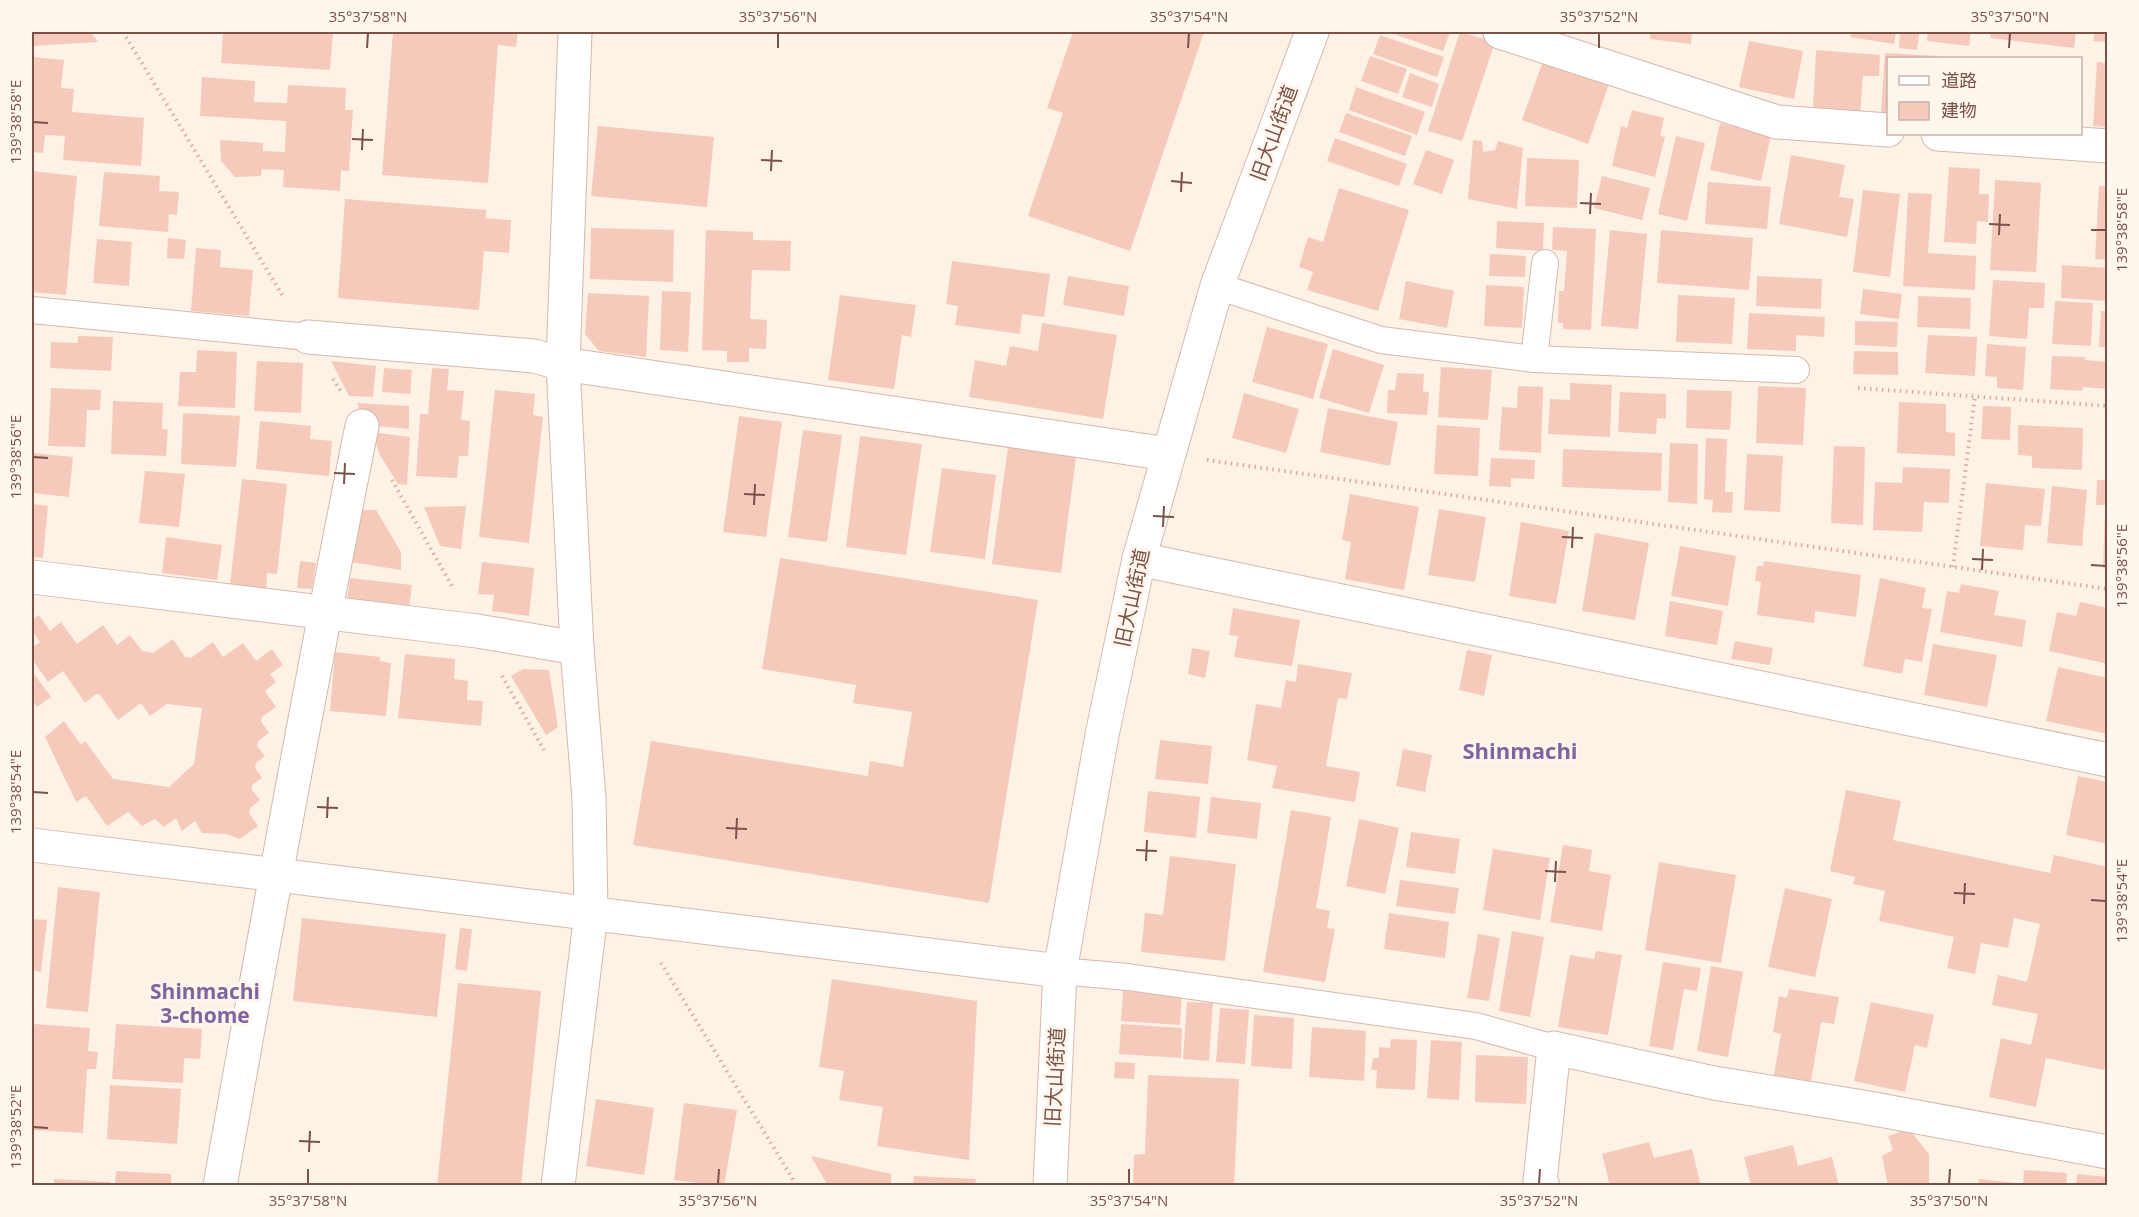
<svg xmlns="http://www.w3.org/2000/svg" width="2139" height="1217" font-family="'Open Sans','Noto Sans JP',sans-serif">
	<rect width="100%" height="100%" fill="#fef1e6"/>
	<g fill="#f6cabb">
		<polygon points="32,32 91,32 98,42 32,46"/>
		<polygon points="223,32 333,32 330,70 221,63"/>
		<polygon points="393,32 518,32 516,47 498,45 488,183 382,175"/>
		<polygon points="1073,32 1204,32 1130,251 1028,216 1063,113 1047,108"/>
		<polygon points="1388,32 1450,32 1443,51"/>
		<polygon points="1460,32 1495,42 1462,141 1428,131"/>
		<polygon points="1650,32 1692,32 1691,44 1650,39"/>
		<polygon points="1851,32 1896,32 1894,44 1850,37"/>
		<polygon points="1900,32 1919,34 1917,50 1899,48"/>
		<polygon points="1928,32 1971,32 1969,46 1927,41"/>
		<polygon points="1991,32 2076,32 2074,48 1990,38"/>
		<polygon points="2095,32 2108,32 2108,42 2093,41"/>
		<polygon points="1380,35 1444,57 1437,77 1373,54"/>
		<polygon points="1749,41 1803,51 1794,99 1739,87"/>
		<polygon points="1816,50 1880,55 1879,76 1863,76 1860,114 1813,110"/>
		<polygon points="1885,53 1938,56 1938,58 1888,58 1888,114 1881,113"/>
		<polygon points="1370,56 1407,69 1398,94 1361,81"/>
		<polygon points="32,57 64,60 61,88 74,89 72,112 144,118 141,166 63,160 65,136 45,135 43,153 32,152"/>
		<polygon points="1544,58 1610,81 1588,144 1522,120"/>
		<polygon points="2097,62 2108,63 2108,127 2093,126"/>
		<polygon points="1410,73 1439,84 1432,107 1402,97"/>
		<polygon points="202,77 255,81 254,102 287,103 288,85 346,88 345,110 353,110 349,171 341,170 340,191 283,187 284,170 262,169 261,176 235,177 221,161 220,140 263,143 263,151 285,152 286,121 200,116"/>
		<polygon points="1356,87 1425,112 1417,135 1349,110"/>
		<polygon points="1632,110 1664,118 1660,136 1665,137 1655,177 1612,166 1621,126 1627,128"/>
		<polygon points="1346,113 1412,136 1405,156 1339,132"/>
		<polygon points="1720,123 1771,135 1761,181 1710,170"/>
		<polygon points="598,126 714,137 707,207 591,196"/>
		<polygon points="1676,136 1705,143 1687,221 1658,214"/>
		<polygon points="1335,138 1407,164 1399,186 1327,161"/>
		<polygon points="1473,140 1482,141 1483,152 1495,150 1498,141 1523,148 1517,209 1468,199"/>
		<polygon points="1426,150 1454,160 1442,194 1413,184"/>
		<polygon points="1791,155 1845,165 1839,197 1854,199 1847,237 1779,224"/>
		<polygon points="1527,158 1579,160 1577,208 1525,206"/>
		<polygon points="1949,167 1980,169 1979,194 1989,194 1988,222 1977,221 1976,244 1944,242"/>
		<polygon points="32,171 77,176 66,295 32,292"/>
		<polygon points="104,172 160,176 159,191 179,192 177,215 169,214 168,232 99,226"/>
		<polygon points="1602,176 1650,188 1642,220 1594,208"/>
		<polygon points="1995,180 2041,183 2036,272 1990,270"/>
		<polygon points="1708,182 1771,187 1767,229 1705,224"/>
		<polygon points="2099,186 2108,186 2108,260 2095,259"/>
		<polygon points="1339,188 1409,210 1378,311 1307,290 1313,272 1299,267 1308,237 1323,242"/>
		<polygon points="1863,190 1900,194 1890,277 1853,272"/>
		<polygon points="1908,193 1932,194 1928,253 1976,256 1975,290 1903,286"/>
		<polygon points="345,199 486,210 486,218 511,220 509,253 484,251 479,310 338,298"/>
		<polygon points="1497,221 1544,223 1543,251 1496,248"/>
		<polygon points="1553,227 1596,229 1591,330 1563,329 1563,323 1558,323 1559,291 1564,291 1567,251 1552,250"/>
		<polygon points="591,228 674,230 673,282 590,279"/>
		<polygon points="706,230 753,232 753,240 791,241 790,271 752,270 750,319 767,320 766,349 749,348 749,362 727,362 727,351 702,350"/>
		<polygon points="1610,230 1647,234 1638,329 1601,326"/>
		<polygon points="1661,230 1753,238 1749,290 1657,283"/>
		<polygon points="168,238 186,240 184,259 167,258"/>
		<polygon points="97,239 132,242 129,286 93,283"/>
		<polygon points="196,248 221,250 220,267 253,270 249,316 191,311"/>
		<polygon points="1490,254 1526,256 1525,277 1489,276"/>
		<polygon points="952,261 1050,274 1044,317 1022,314 1020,334 955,325 958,306 946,304"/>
		<polygon points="2062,265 2108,268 2108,301 2061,298"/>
		<polygon points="1068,276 1129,286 1124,316 1063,305"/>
		<polygon points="1757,276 1822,279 1821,309 1756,306"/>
		<polygon points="1993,280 2045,283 2044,308 2029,308 2027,339 1989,336"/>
		<polygon points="1406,281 1454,291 1447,328 1399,319"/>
		<polygon points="1486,285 1524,287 1522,328 1484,326"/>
		<polygon points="1863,289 1902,294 1899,319 1860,314"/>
		<polygon points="662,291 691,292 688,352 660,350"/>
		<polygon points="588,293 649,296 646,357 599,351 585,334"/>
		<polygon points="840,295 916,305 911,337 902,335 894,389 828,380"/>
		<polygon points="1678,295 1735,298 1732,344 1676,342"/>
		<polygon points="1918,296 1971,298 1970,329 1917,327"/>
		<polygon points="2055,301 2093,303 2091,346 2052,344"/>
		<polygon points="2101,311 2108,311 2108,347 2099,347"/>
		<polygon points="1749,313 1825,317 1824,337 1796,335 1796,351 1747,349"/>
		<polygon points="1855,321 1898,322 1897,347 1855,345"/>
		<polygon points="1042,323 1117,335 1103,419 969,397 975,360 1006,366 1010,346 1038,351"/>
		<polygon points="1267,327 1328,344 1313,399 1252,382"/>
		<polygon points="1928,335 1977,337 1975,376 1925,373"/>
		<polygon points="78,336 113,337 111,371 50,368 51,342 78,343"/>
		<polygon points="1987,344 2026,347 2023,390 1997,388 1997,377 1985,376"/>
		<polygon points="1333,349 1384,365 1369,413 1319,398"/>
		<polygon points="197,350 237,352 235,408 178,406 180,372 196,372"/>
		<polygon points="1854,351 1898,352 1898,375 1853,374"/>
		<polygon points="2052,356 2085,357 2085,360 2108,362 2108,389 2083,387 2082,391 2050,389"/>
		<polygon points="257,361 303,363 301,413 254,411"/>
		<polygon points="331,361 376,366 373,397 349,396"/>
		<polygon points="1441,367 1492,370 1488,420 1438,417"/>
		<polygon points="384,368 412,370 410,394 382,392"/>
		<polygon points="432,368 449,369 447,390 464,391 461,420 470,421 468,456 459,456 457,478 416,476 420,414 428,414"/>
		<polygon points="1397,373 1424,374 1423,392 1429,392 1427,415 1387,413 1388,390 1395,390"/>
		<polygon points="1570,383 1612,385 1610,437 1548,434 1550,399 1570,400"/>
		<polygon points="1518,386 1543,387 1541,453 1499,450 1502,407 1517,408"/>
		<polygon points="1758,386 1806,388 1803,445 1756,443"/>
		<polygon points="51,388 101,390 100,410 87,410 85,447 48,446"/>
		<polygon points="495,390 535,394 533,415 543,417 529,543 479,537"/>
		<polygon points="1687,390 1732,391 1730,430 1686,428"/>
		<polygon points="1620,392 1666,394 1666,419 1657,418 1656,434 1618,432"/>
		<polygon points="1244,393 1299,409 1286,453 1232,438"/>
		<polygon points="113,401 163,403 162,429 168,430 166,456 111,454"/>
		<polygon points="1899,402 1946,404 1946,432 1955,433 1955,456 1897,453"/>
		<polygon points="357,403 409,406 409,429 366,425"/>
		<polygon points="1983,406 2011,407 2010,440 1981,439"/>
		<polygon points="1328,408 1398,422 1390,466 1320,452"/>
		<polygon points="183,413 240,416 236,467 181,464"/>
		<polygon points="739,416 782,422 766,537 723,532"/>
		<polygon points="260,421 311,426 310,439 332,441 329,476 256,469"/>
		<polygon points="1437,425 1480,428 1478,476 1434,474"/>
		<polygon points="2018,425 2083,428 2082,470 2032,468 2032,456 2018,455"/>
		<polygon points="803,430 842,435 827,542 788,537"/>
		<polygon points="372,432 410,437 407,485 398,484 380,455"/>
		<polygon points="860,436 922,444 906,555 846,547"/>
		<polygon points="1706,438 1727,439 1725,492 1733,492 1732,513 1712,512 1713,500 1704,499"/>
		<polygon points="1670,443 1698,444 1697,504 1668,502"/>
		<polygon points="1834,446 1865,447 1863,525 1831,523"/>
		<polygon points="1008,447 1076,457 1061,573 992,564"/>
		<polygon points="1563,449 1662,453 1661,491 1562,487"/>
		<polygon points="32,453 73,457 69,497 32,493"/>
		<polygon points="1747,454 1783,456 1780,512 1744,510"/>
		<polygon points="1491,458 1535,460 1534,479 1511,478 1511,487 1489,486"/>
		<polygon points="1903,467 1950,469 1949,503 1924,502 1922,532 1873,530 1875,482 1902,483"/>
		<polygon points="942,468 996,475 985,559 930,552"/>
		<polygon points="145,471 185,474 179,527 139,523"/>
		<polygon points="242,479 287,484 277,574 267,573 266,589 230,585"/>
		<polygon points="2097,480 2108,480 2108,505 2096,505"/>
		<polygon points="1986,483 2045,489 2041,526 2025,525 2023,550 1980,546"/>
		<polygon points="2052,486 2087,490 2082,546 2047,543"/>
		<polygon points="1350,494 1419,507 1404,590 1345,579 1351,542 1342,540"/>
		<polygon points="32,504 48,506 43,558 32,557"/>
		<polygon points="466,506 461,549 440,546 424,507"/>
		<polygon points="1439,509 1486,517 1475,582 1428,575"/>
		<polygon points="358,510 376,510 401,552 401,570 351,562"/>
		<polygon points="2105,513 2108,513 2108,568 2103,568"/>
		<polygon points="1521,522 1569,531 1556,604 1509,596"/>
		<polygon points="1595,533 1649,543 1635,620 1582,611"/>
		<polygon points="166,537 222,545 217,580 162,573"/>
		<polygon points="1680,546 1736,556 1728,606 1671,596"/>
		<polygon points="780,558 1038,600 989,903 633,845 651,741 868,776 870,761 903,767 912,712 853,703 856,685 762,669"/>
		<polygon points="300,561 316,563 312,589 297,588"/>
		<polygon points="1764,561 1861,575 1856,617 1815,611 1814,623 1757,615 1761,582 1755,581 1757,566 1763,566"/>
		<polygon points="482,562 534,568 529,616 492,611 494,595 478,594"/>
		<polygon points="350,578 412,585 409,608 347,601"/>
		<polygon points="1880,578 1926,588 1922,608 1932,609 1922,662 1905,659 1902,674 1863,666"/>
		<polygon points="1961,584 1999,591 1994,615 2026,620 2022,647 1940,632 1947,591 1959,593"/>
		<polygon points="1670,601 1723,611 1717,645 1665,636"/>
		<polygon points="2080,602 2108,608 2108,664 2049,651 2057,612 2076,616"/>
		<polygon points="1233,608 1300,620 1292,666 1234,657 1238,636 1229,635"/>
		<polygon points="39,615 50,631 61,622 77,644 103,625 117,645 130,635 142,651 153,653 173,639 185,657 191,658 213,642 223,657 243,643 256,661 272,649 283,665 270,674 276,682 265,691 276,707 262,717 261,721 269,733 258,741 257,746 265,756 256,763 255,768 262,778 252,785 252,790 260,800 250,808 249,813 258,826 240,839 226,834 202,833 195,821 182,831 176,818 164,827 155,819 142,826 128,812 107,826 86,796 76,802 45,737 64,721 81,745 85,741 113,779 169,787 194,764 202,708 167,704 150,716 141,703 118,720 100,695 96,694 85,703 63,671 48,682 32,659 32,648 40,642 32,631 32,620"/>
		<polygon points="1735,641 1773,648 1770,665 1731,659"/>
		<polygon points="1933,644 1997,655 1987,707 1924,695"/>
		<polygon points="1192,648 1210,651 1205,678 1188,674"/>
		<polygon points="1467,650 1492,655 1484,696 1459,690"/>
		<polygon points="335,652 380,657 380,661 391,663 386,716 330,711"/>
		<polygon points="405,654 455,659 454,679 468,681 467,700 483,701 481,726 398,718"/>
		<polygon points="1298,664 1352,673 1347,699 1338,698 1326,766 1360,772 1355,802 1272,788 1277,766 1247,760 1256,704 1281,708 1286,680 1296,682"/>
		<polygon points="2058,667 2108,678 2108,734 2046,721"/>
		<polygon points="523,669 549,670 558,727 546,735 511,676"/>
		<polygon points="35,675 51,697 37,707 32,700 32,678"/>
		<polygon points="1160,740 1212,746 1208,784 1155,779"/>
		<polygon points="1403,749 1432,755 1425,792 1396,786"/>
		<polygon points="2078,776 2108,782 2108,844 2066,835"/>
		<polygon points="1846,790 1901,801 1893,840 2050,873 2054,855 2108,867 2108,1055 2104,1070 2046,1058 2036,1107 1989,1097 2001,1038 2031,1045 2038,1014 1992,1005 1998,975 2027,982 2040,924 2014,918 2008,948 1981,943 1975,974 1947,968 1954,937 1879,921 1885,891 1853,884 1855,877 1830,871"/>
		<polygon points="1148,791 1200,797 1196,838 1144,832"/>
		<polygon points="1211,797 1261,803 1257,839 1207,833"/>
		<polygon points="1291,810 1331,817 1316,908 1330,911 1327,928 1335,929 1325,982 1263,972"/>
		<polygon points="1359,819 1399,828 1385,894 1346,886"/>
		<polygon points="1411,832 1460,839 1455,874 1406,867"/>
		<polygon points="1563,845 1592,850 1589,871 1611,875 1602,931 1550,922"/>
		<polygon points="1493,849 1550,858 1540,920 1483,910"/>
		<polygon points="1170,856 1236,864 1225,961 1141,952 1145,913 1163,915"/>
		<polygon points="1659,862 1736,875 1721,963 1645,950"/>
		<polygon points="1400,880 1459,888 1455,914 1396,906"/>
		<polygon points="58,887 100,892 88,1012 46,1008"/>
		<polygon points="1785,888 1832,899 1815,977 1768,967"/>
		<polygon points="1389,913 1449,922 1445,958 1384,949"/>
		<polygon points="302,918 446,934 437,1017 293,1001"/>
		<polygon points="33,919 47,920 41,972 32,970"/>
		<polygon points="460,928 472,929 467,971 455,969"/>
		<polygon points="1512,931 1544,937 1530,1017 1499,1011"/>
		<polygon points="1478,934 1500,938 1489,1001 1467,998"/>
		<polygon points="1596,951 1622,955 1608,1035 1558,1027 1570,955 1594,959"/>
		<polygon points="1663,962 1701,968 1697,991 1684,989 1673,1050 1649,1046"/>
		<polygon points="1711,966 1743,972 1728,1057 1697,1051"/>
		<polygon points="832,979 977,1001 969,1160 877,1146 883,1107 839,1100 844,1071 819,1067"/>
		<polygon points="458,983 541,991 521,1186 437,1186"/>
		<polygon points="1789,989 1839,997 1834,1024 1821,1022 1811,1081 1774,1075 1781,1034 1773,1032 1779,996 1787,998"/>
		<polygon points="1123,991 1182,995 1180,1025 1121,1021"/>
		<polygon points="1187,1002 1213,1003 1209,1061 1183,1059"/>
		<polygon points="1871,1002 1934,1015 1927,1048 1915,1045 1905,1092 1854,1081"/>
		<polygon points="1220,1008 1249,1010 1245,1064 1216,1062"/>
		<polygon points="1254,1015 1294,1018 1292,1069 1251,1066"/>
		<polygon points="34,1024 90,1028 88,1051 98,1052 96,1069 87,1069 83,1133 32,1130 32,1056"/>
		<polygon points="116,1024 202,1029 200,1059 184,1058 183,1083 112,1079"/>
		<polygon points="1121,1024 1182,1028 1181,1058 1119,1054"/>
		<polygon points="1312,1027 1366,1031 1364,1081 1309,1077"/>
		<polygon points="1391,1039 1417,1040 1415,1090 1376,1088 1377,1070 1371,1070 1373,1058 1379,1058 1379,1047 1390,1048"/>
		<polygon points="1431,1040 1462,1042 1459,1100 1427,1098"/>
		<polygon points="1476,1055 1528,1057 1526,1104 1475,1102"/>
		<polygon points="1115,1062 1135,1063 1134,1079 1114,1078"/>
		<polygon points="1148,1075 1239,1079 1234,1186 1133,1186 1134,1155 1145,1154"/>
		<polygon points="110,1085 181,1089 177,1144 107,1139"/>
		<polygon points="596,1099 654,1108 644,1175 586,1166"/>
		<polygon points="684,1103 737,1110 724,1186 674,1180"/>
		<polygon points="1909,1129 1929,1154 1929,1186 1888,1186 1882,1156 1893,1150 1888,1136"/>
		<polygon points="1649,1142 1654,1158 1692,1149 1701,1186 1610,1186 1602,1154"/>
		<polygon points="1793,1145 1798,1166 1832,1157 1839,1186 1751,1186 1744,1157"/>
		<polygon points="811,1156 891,1174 891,1186 828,1186"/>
		<polygon points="2024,1170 2067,1173 2066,1186 2023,1186"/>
		<polygon points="116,1171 171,1174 171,1186 115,1186"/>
		<polygon points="2077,1174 2108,1177 2108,1186 2076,1186"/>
		<polygon points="914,1176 976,1179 975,1186 913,1186"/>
		<polygon points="54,1179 110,1182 110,1186 54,1186"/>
		<polygon points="1979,1179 2016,1183 2016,1186 1978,1186"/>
	</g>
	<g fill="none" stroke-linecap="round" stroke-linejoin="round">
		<g stroke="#d4b9ad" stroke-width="28">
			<g id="lane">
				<polyline points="1217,286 1381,340 1534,359 1796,370"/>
				<polyline points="32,310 308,337"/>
				<polyline points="1534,359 1545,263"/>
				<polyline points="1060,971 1128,977 1476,1026 1554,1048"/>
			</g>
		</g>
		<g stroke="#d4b9ad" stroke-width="35">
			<g id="street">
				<polyline points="1500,32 1777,122 1888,130"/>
				<polyline points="1938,134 2108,146"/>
				<polyline points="308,337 534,356 563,364 1168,454"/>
				<polyline points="1139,559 2108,760"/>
				<polyline points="32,577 477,631 577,648"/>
				<polyline points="32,845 1060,971"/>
				<path d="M220,1186C265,932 311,679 362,426"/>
				<polyline points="558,1186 591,913 589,798 577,648 563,364 575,32"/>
				<polyline points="1543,1186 1540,1181 1554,1048 1714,1083 1863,1107 2108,1152"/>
			</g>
		</g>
		<g stroke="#d9b9ac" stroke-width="35">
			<polyline id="secondary" points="1050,1186 1060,971 1102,735 1139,559 1217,286 1312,32"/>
		</g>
		<g stroke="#dbac9e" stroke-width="4" stroke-dasharray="1.5 4.5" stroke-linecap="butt">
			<polyline points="123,32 284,298"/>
			<polyline points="333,379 342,393"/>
			<polyline points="1858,388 2108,406"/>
			<polyline points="1207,460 2108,589"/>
			<polyline points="392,480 453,588"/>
			<polyline points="1953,567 1975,396"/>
			<polyline points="502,676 544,750"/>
			<polyline points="661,963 797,1186"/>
		</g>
		<use href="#lane" stroke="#fff" stroke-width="26"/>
		<use href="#street" stroke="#fff" stroke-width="33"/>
		<use href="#secondary" stroke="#fff" stroke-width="33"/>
	</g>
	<path fill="none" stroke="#7a5248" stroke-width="2" d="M367,48L368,33M778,48V33M1188,48L1189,33M1599,48V33M2009,48L2010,33M33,122L48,123M352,139L373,140M362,150L363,129M761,160L782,161M771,171L772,150M1171,181L1192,183M1181,192L1182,172M1580,203L1601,204M1590,214L1591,193M1989,224L2010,225M2091,230H2106M1999,235L2000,214M33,457L48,458M334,473L355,474M344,484L345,463M744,494L765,495M754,505L755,484M1153,516L1174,517M1163,527L1164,506M1562,537L1583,538M1572,548L1573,527M1972,559L1993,560M2091,565L2106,566M1982,570L1983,549M33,792L48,793M317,807L338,808M327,818L328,797M726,828L747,829M736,839L737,818M1136,850L1157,851M1146,861L1147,840M1545,871L1566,872M1555,882L1556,861M1954,893L1975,894M2091,900L2106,901M1964,904L1965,883M33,1127L48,1128M299,1141L320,1142M309,1152L310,1131M308,1184V1169M718,1184L719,1169M1129,1184V1169M1539,1184L1540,1169M1949,1184L1950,1169"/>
	<g text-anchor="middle" stroke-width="6" stroke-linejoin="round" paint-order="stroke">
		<g font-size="20" fill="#7a5248" stroke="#fff6ee">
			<text transform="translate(1274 133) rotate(-70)" y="7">旧大山街道</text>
			<text transform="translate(1132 598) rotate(-78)" y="7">旧大山街道</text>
			<text transform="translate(1055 1077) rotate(-87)" y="7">旧大山街道</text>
		</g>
		<g font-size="21" font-weight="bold" fill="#81639d" stroke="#fff6ee">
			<text x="205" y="999">Shinmachi<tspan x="205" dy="24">3-chome</tspan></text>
		</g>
		<g font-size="22" font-weight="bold" fill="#81639d" stroke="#fff6ee">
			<text x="1520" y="759">Shinmachi</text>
		</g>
	</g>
	<rect width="2139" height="1217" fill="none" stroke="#fff6ee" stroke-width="66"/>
	<rect x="1887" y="57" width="195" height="78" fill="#fff6ee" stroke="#cab4ac" stroke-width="1.5"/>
	<rect x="1899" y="76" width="30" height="9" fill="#ffffff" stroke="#cab4ac" stroke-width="1.5"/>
	<text x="1941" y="87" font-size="18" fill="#7a5248">道路</text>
	<rect x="1899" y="102" width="30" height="18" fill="#f6cabb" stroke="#cab4ac" stroke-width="1.5"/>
	<text x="1941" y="117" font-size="18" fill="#7a5248">建物</text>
	<rect x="33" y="33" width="2073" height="1151" fill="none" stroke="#7a5248" stroke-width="2"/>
	<g font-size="15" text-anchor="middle" fill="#7a5248">
		<text x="368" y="22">35°37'58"N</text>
		<text x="778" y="22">35°37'56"N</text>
		<text x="1189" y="22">35°37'54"N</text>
		<text x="1599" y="22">35°37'52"N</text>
		<text x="2010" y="22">35°37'50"N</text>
		<text transform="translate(16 122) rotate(-90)" y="5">139°38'58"E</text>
		<text transform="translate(2122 230) rotate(-90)" y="5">139°38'58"E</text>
		<text transform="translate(16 457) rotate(-90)" y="5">139°38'56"E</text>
		<text transform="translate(2122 566) rotate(-90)" y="5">139°38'56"E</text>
		<text transform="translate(16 792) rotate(-90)" y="5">139°38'54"E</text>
		<text transform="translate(2122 901) rotate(-90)" y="5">139°38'54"E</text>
		<text transform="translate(16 1127) rotate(-90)" y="5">139°38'52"E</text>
		<text x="308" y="1206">35°37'58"N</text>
		<text x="718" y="1206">35°37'56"N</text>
		<text x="1129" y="1206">35°37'54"N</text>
		<text x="1539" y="1206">35°37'52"N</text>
		<text x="1949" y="1206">35°37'50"N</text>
	</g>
</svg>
